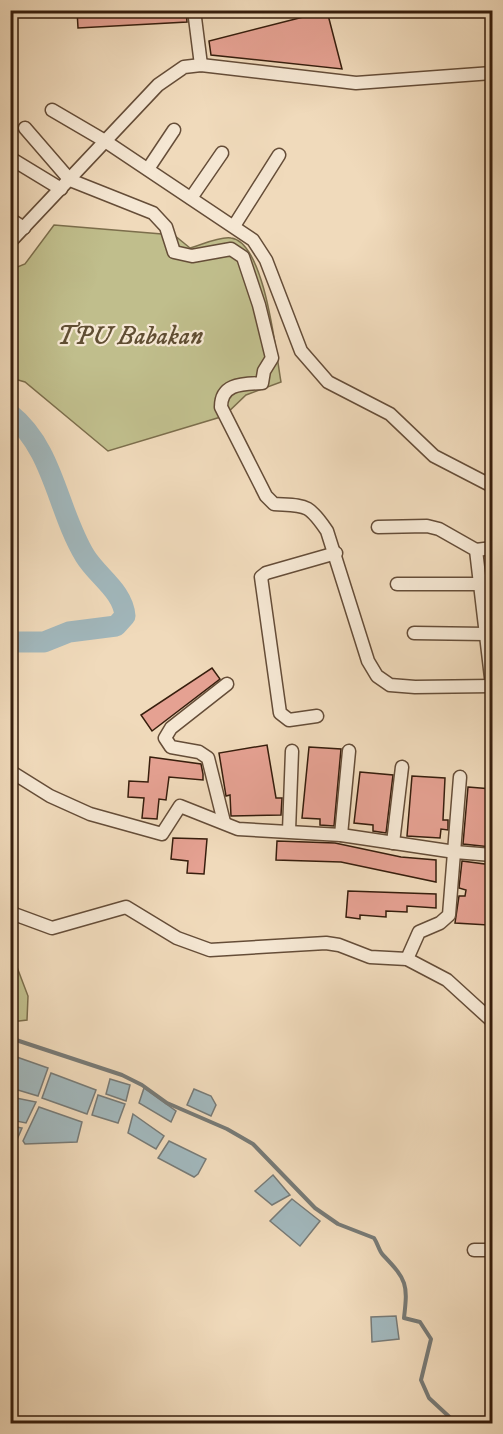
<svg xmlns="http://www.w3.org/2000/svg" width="503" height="1434" font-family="'IM FELL DW Pica',serif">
	<rect width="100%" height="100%" fill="#f0dabb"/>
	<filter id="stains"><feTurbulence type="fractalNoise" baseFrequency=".00333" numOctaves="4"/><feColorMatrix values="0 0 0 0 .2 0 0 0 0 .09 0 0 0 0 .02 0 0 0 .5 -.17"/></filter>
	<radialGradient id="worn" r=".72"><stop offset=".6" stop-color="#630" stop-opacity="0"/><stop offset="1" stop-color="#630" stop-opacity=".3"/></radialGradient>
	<g fill="#c0be8c" stroke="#7c6e4c" stroke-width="1.5">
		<path d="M54,225L174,235L190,248C201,245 220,236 231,238C265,242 276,354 281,382L246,395L224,416L108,451L25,382L11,378L10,270L25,264Z"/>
		<polygon points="10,961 15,962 28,996 27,1020 11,1022"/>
	</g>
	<g fill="#a1b7bc" stroke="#777a76" stroke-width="1.5">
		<polygon points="11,1055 48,1068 38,1096 11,1088"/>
		<polygon points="51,1073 96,1090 87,1114 42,1098"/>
		<polygon points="110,1079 130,1085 126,1101 106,1094"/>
		<polygon points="144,1088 176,1111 171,1122 139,1103"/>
		<polygon points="194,1089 211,1096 216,1105 211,1116 187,1105"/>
		<polygon points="98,1095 125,1104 118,1123 92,1115"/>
		<polygon points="16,1098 36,1102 26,1123 11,1120"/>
		<polygon points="39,1107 82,1122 77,1142 25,1144 23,1141"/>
		<polygon points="133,1114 164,1136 156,1149 128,1133"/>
		<polygon points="11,1126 22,1128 15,1144 11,1144"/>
		<polygon points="169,1141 206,1159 198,1174 194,1177 158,1158"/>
		<polygon points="273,1175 290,1195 272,1205 255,1191"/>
		<polygon points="292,1199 320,1221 300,1246 270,1221"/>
		<polygon points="396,1316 399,1339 372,1342 371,1317"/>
	</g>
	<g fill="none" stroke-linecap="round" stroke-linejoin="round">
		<path stroke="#777a76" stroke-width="4" d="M10,1038L122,1075L142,1085L167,1103L227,1129L253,1144L315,1208L338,1224L374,1238C378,1244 379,1251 383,1255C407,1280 408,1284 404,1318L420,1322L431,1339L421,1380L429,1398L457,1424"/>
		<path stroke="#a1b7bc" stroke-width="21" d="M10,414C54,449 57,510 85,556C98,577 123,591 125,616L116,626L69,632L44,642H10"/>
	</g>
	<g fill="#e5a192" stroke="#371e0d" stroke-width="1.5">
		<polygon points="77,10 186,10 187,22 78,28"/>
		<polygon points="327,11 342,69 211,55 209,41"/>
		<polygon points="212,668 220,679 152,731 141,715"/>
		<polygon points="267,745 276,798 282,798 281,815 231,816 230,795 226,796 219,753"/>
		<polygon points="309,747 341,749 334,826 320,825 320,819 302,818"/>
		<polygon points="150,757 201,764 203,774 203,780 169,777 166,800 159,799 157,819 142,818 144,798 128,797 129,781 148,782"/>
		<polygon points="360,772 393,775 386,833 373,831 373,825 354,823"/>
		<polygon points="412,776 445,778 443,820 448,820 448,830 441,829 440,838 407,836"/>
		<polygon points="468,787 492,789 491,847 463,844"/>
		<polygon points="173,838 207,839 204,874 187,873 188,861 171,859"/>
		<polygon points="277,841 335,843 401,857 436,860 436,882 341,862 276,860"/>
		<polygon points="462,861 492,865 488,925 455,923 459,896 465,896 466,890 459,888"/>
		<polygon points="348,891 436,894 436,908 407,906 407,912 386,911 386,917 360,915 360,919 346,917"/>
	</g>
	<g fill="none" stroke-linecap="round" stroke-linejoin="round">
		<g stroke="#654d38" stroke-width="15">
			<g id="minor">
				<polyline points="194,10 201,65"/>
				<polyline points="52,110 105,141 253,240 266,260 301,351 328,382 390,414 434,456 492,486"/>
				<path d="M25,128L70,180L153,213L166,227L174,252L192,256L231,249L243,257L259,305L272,358L264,371L262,383C243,384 221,383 221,407L266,496L274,504C306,506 308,503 327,531L368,661L377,676L390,685L415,687L492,686"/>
				<polyline points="10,158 61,189"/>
				<polyline points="148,169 174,130"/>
				<polyline points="191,198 222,153"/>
				<polyline points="10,219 24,228"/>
				<polyline points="234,226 279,155"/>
				<polyline points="10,242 158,85 184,67 201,65 356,83 492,73"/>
				<polyline points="378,527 427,526 439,529 476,550 492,686"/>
				<polyline points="476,550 492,548"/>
				<polyline points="397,584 481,584"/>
				<polyline points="414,633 486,634"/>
				<polyline points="317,716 289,720 280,713 261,577 266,573 336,553"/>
				<polyline points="10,771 50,796 90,814 162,834 180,806 238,829 341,835 455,852 492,855"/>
				<polyline points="224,822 208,758 199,752 171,747 165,738 171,728 227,684"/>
				<polyline points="289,831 292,751"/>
				<polyline points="341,835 349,751"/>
				<polyline points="393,843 402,767"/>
				<polyline points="10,909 14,914 52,928 126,907 177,938 210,950 326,943 339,945 370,957 407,959 447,980 492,1021"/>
				<polyline points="407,959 419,932 440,923 449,915 460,777"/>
				<polyline points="474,1250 492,1250"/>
			</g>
		</g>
		<use href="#minor" stroke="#f5e7d3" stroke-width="12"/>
	</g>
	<g text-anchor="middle" stroke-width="4.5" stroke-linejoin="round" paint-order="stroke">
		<g font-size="26" font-style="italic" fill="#604e33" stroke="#f5e7d3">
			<text x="130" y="344">TPU Babakan</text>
		</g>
	</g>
	<rect width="503" height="1434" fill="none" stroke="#f0dabb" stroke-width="36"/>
	<rect x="12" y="12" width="479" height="1410" fill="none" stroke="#371e0d" stroke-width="3"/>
	<rect x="18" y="18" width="467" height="1398" fill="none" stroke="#371e0d" stroke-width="1.5"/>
	<rect width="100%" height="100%" filter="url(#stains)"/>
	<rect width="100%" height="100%" fill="url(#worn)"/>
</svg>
